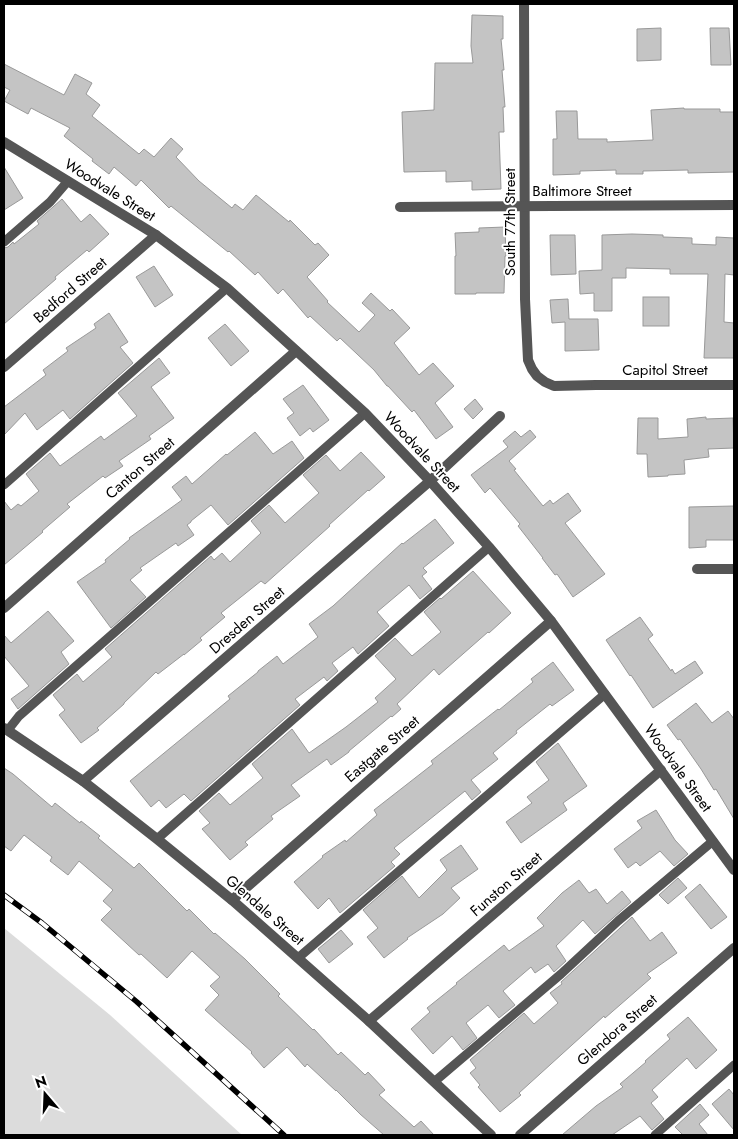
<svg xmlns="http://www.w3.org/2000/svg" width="738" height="1139" font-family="Jost,sans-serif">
	<rect width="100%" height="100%" fill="#fff"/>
	<polygon fill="#dcdcdc" points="4,928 110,1015 242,1135 4,1135"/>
	<g fill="#c4c4c4" stroke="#999">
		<polygon points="472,15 503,16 503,39 501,39 504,70 502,70 505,107 503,107 504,132 499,132 501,189 472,190 472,181 446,182 446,171 404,172 402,112 434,110 435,63 473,63 471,46"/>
		<polygon points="661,28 661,60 637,61 637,29"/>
		<polygon points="710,28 729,28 731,65 711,65"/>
		<polygon points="4,64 64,95 75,74 92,83 86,94 100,105 92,116 139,154 144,149 154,157 171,138 183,149 176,157 199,181 232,208 235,204 243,210 256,195 289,222 290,220 315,245 318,243 329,255 307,277 328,301 327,302 359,332 375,315 362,303 371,293 390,311 392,309 410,328 394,343 419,375 433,363 454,386 435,403 453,427 436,439 414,410 412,412 388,386 387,386 374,370 340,338 337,341 310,316 308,318 283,289 278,294 258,272 255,275 229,251 228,252 171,206 169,208 141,180 136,186 114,167 109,174 92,161 93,159 64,136 70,128 31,108 28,114 4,101 10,90 4,87"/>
		<polygon points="684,108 684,109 720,109 720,112 734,112 734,172 688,173 688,170 643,171 643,174 616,174 616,170 580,171 580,174 553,175 553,139 557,139 556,111 577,111 578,139 607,139 607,142 653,140 651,110"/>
		<polygon points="4,167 23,198 4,210"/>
		<polygon points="62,199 81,222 90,214 109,234 89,252 87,250 55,277 56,279 4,324 4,248 8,247 13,242 14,244 39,224 37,221"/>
		<polygon points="505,227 506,256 505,256 504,293 476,293 476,294 455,294 455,256 456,256 455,233 479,232 479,228"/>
		<polygon points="632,234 663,235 663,237 692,238 692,244 716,245 716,237 734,238 734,275 725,274 724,322 734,323 734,358 704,358 708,274 670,274 670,269 626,268 626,278 612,278 612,311 594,311 594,293 580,294 579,271 602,270 602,235"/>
		<polygon points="550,235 575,235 576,274 551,275"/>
		<polygon points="154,266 173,295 155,307 136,277"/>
		<rect x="643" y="297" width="26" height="29"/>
		<polygon points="568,299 569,319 598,319 599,350 565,351 565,322 552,323 550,300"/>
		<polygon points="109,313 128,342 120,347 133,363 70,419 63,410 37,430 25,413 4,435 4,407 46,375 43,370 68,351 66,348 96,328 94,324"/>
		<polygon points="225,324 249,351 231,366 208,338"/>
		<polygon points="159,358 170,373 151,387 174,418 149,436 151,439 119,461 123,466 105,478 103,476 67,504 70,507 42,531 43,532 4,565 4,501 11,510 18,504 21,506 39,491 26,474 50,453 60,466 101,436 104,440 137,416 118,393"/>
		<polygon points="303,385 329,420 313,432 310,428 300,436 287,418 294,413 283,399"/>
		<polygon points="475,399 483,409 473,419 464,409"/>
		<polygon points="706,417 706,419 733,418 734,448 708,449 709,457 684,460 685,474 668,475 668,476 648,477 647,454 637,454 638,418 658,418 658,439 688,437 687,419"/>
		<polygon points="530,430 536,437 509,461 516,469 514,470 543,506 550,500 553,504 568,493 581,511 565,523 605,574 573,597 557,574 555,575 542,558 543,558 518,526 520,524 490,488 485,493 471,475 508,447 503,441 515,431 521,437"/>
		<polygon points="255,432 273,454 292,441 304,458 228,525 211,505 191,521 191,522 187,525 194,535 178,546 176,543 140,568 142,570 130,580 146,597 111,628 77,582 106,562 105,560 130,539 129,538 182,500 172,487 186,476 192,484 226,454 227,455"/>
		<polygon points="361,452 385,477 369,491 368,490 329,525 330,526 265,584 261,581 221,613 225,617 200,638 202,640 184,655 184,654 158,674 156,672 124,703 124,704 97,728 99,730 81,743 59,715 65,710 53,695 77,674 83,682 112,657 105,649 211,556 214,560 222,553 230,562 261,533 251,521 269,505 285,523 319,493 303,475 326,455 340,471"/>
		<polygon points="734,506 734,540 706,540 706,547 689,548 689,507"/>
		<polygon points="435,519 454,543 423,568 427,572 422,576 432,589 420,599 409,585 377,612 389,626 358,654 353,647 332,663 338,671 327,681 324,677 295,699 300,705 191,801 184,794 166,808 159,800 151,807 130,781 230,699 228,696 258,672 258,671 277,656 283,664 318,637 309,624 333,606 402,543 403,544"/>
		<polygon points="473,571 511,613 489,633 488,632 439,675 434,669 397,704 401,709 392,717 391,716 349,751 349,752 331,765 327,759 291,785 300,796 271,816 273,819 245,842 248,845 230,860 202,829 210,823 199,811 219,793 230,805 263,778 252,764 292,729 309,753 346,727 378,702 375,698 396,679 375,656 395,638 412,656 441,632 424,612 440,598 441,599"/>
		<polygon points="48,611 74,641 61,652 69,664 18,709 11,699 29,686 4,656 4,635 11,643"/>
		<polygon points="640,617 653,635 648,639 671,671 672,669 675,674 695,661 703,673 653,708 631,675 630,676 606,640"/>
		<polygon points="553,662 574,690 552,706 550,704 516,731 517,733 493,753 498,759 471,780 481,792 472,800 465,791 394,848 400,854 391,862 395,866 340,913 329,898 318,909 294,882 323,857 322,856 345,840 346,842 377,815 374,810 433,764 431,761 498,709 499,710 533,682 531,679"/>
		<polygon points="696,703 712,723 728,711 734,719 734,819 716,789 714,790 701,769 680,739 678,740 667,725"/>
		<polygon points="558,743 587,786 563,803 567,810 521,843 506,822 532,803 527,797 549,780 536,762"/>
		<polygon points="4,768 13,774 52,807 55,803 80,823 81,821 100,836 98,838 134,868 139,863 187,911 189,909 214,934 215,933 245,959 280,994 278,996 313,1030 314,1029 338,1055 341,1052 365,1075 368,1072 385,1090 379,1095 414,1127 421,1121 434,1135 384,1135 360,1114 336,1090 336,1091 307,1064 305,1067 287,1047 264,1068 251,1053 252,1052 205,1010 219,995 210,986 220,977 192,951 167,978 141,954 139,955 101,920 112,909 103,901 113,890 79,861 68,875 50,861 52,857 24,835 11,851 4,846"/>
		<polygon points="656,810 675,840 688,854 674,866 660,851 640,866 636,862 628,868 614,849 642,828 637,821"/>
		<polygon points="461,845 478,869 451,888 460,898 443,914 407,938 408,939 384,958 367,937 378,928 363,910 402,876 419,898 447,870 440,860"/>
		<polygon points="678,878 687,888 668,904 659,895"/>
		<polygon points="579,880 589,893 596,889 607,904 622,891 631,902 595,934 583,920 556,946 566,961 554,972 548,964 535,973 531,967 503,991 515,1005 499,1018 488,1005 466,1023 477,1038 463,1050 452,1036 433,1054 411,1029 430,1012 427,1008 457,984 456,983 504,945 509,951 544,926 537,918 562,893"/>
		<polygon points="700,884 727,917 711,929 685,897"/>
		<polygon points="632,917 650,941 662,932 677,953 647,974 651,978 605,1018 604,1016 519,1093 521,1095 500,1112 478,1087 480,1085 470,1073 476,1068 470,1060 524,1013 534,1024 558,1003 550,993 562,984 561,982"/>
		<polygon points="341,930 353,944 329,963 318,949"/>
		<polygon points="688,1017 717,1050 696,1069 687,1058 652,1090 658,1097 651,1103 664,1119 652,1130 640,1116 612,1135 562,1135 596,1106 623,1087 620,1084 646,1062 645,1061 670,1039 667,1035"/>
		<polygon points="729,1089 734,1095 734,1130 712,1104"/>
		<polygon points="700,1104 709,1115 699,1124 708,1135 683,1135 675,1127"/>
	</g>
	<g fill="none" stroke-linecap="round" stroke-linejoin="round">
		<g stroke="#555" stroke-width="9">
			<polyline points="4,242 50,202 68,181"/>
			<polyline points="4,485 227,288"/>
			<polyline points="8,730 19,716 365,413"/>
			<polyline points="157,839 489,547"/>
			<polyline points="298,958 605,694"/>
			<polyline points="434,1082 561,974 618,921 713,841"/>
			<polyline points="655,1135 734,1065"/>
		</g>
		<g stroke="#555" stroke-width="10">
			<polyline points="524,4 525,299 528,360 532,369 537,376 545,382 554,386 596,385"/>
			<polyline points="4,142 156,235 227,288 365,413 430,481 489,547 551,621 734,870"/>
			<polyline points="400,207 734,205"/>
			<polyline points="4,367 156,235"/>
			<polyline points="697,569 734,569"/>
			<polyline points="4,608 296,351"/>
			<polyline points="4,728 83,781 157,839 232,900 369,1021 491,1135"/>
			<polyline points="83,781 430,481 500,416"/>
			<polyline points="232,900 551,621"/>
			<polyline points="369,1021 661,770"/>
			<polyline points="520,1135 734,948"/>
		</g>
		<polyline stroke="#555" stroke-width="10" points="596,385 734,385"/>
		<g stroke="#000" stroke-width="5.5">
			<polyline id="rail" points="4,895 42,923 137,1002 284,1135"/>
		</g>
		<use href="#rail" stroke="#fff" stroke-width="4" stroke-dasharray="11" stroke-linecap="butt"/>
	</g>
	<g text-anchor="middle" stroke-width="4" stroke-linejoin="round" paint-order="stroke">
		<g font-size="15" fill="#000" stroke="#fff">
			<text transform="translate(110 190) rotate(32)" y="5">Woodvale Street</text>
			<text x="582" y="196">Baltimore Street</text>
			<text transform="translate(510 222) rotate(-90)" y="5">South 77th Street</text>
			<text transform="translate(70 290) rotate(-41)" y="5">Bedford Street</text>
			<text x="665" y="375">Capitol Street</text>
			<text transform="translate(422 452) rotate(47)" y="5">Woodvale Street</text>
			<text transform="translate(140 468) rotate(-41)" y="5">Canton Street</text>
			<text transform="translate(247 620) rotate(-41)" y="5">Dresden Street</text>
			<text transform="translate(382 749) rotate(-41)" y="5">Eastgate Street</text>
			<text transform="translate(678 768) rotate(54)" y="5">Woodvale Street</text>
			<text transform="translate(506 884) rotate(-41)" y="5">Funston Street</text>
			<text transform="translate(265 910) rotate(41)" y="5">Glendale Street</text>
			<text transform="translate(617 1030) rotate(-41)" y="5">Glendora Street</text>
		</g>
	</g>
	<rect width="738" height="1139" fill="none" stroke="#000000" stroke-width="10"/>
	<g transform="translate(45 1094) rotate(341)" stroke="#ffffff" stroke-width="4" paint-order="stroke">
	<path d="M0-4L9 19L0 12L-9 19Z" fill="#000000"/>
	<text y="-8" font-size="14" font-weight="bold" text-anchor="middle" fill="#000000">N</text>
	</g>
</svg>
